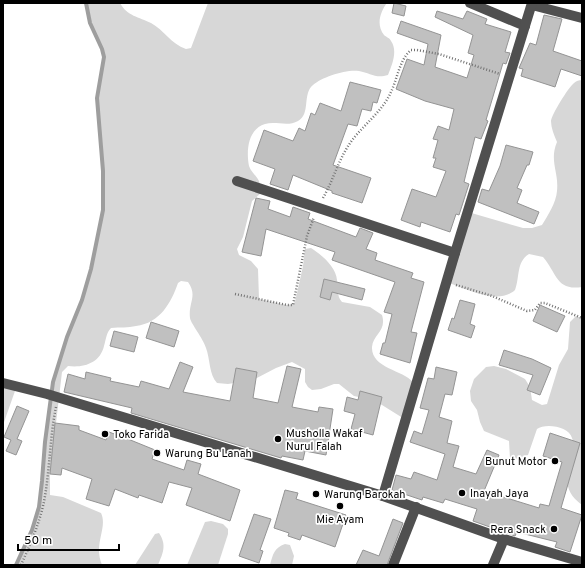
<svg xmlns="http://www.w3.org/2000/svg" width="585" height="568" font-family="Overpass,sans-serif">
	<rect width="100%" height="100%" fill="#fff"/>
	<g fill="#d7d7d7">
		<path d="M86,3H120C127,16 139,17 151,23C164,30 171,44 186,49L191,48L208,3H387C380,12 376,25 384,35C386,37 390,38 391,41C398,51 392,65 388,75C376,79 370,73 359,71C346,69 322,77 313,85C302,94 311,114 298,121C288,127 276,121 265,124C248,129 246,151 249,166C251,172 256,175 259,181C260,184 260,189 261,193L252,201L243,237L237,249L239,255L251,261L258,269L259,299L287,305L293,304L295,302L303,266L305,249L311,248C322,255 336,267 337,280C339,289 336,295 342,302L370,307L382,315C387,331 373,334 372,347C371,368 403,370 413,382L406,420L374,400L354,396L339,384H334L321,389L312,390L308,387L305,382V369L292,362L276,368L253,380L228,384L217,383C209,375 210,358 206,348C203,338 191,324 190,318C188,303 198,296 188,282L181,281L178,283C171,303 160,323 136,326C128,328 120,327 111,328C106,333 106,340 104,346C100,363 84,368 68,366L62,372L50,474V495L63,497L101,513C108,528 93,543 102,565H16L32,530L39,507L42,481L45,442L53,382L67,337L82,300L91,269L103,210V171L97,98L104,57L102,49L90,23Z"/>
		<path d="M582,80V287C556,291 557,273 543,257L529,254C516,262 520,277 515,290C498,306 465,288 446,282L468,212L523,228H532L542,225C548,215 556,203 557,191C559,172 549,161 557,142C554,135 551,128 551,121C552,114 568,88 574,83C576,81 579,80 582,80Z"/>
		<path d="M576,316L582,318V505C551,482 580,462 572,438C569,426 545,423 537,429L528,455L512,460L510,459L509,441L484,431L480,422L477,410L471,401L470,391L474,379L486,367L494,366L506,369L525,379L530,387L532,400L542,405L547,404L559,365L568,349L570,322Z"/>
		<polygon points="3,381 34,390 15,391 3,425"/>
		<polygon points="211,521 223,524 228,529 228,534 218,565 187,565 205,522"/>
		<path d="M159,533C167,545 163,553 158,565H135L155,534Z"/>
		<path d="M285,544L290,545L294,556L292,565H270C273,554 274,548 285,544Z"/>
	</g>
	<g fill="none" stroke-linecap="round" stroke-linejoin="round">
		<polyline stroke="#9e9e9e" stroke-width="4" points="16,565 32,530 39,507 42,481 45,442 53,382 67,337 82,300 91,269 103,210 103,171 97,98 104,57 102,49 90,23 86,3"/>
	</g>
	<g fill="#c0c0c0" stroke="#949494">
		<polygon points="394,3 406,6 404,16 392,13"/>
		<polygon points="437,11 463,19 467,11 487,19 485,24 511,32 505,52 510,53 506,64 503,63 486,120 488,121 481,139 475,137 464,182 469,184 459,215 456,214 450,232 421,222 420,227 401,220 412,189 436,197 446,171 433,167 436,158 433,158 438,140 433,139 438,126 449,130 454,109 425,101 396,89 407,59 424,65 428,44 397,33 401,21 441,35 435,67 467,78 474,55 468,53 473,35 435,17"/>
		<polygon points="544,15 562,19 553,51 582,61 582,76 561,69 555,87 521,76 523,69 519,68 530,43 536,45"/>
		<polygon points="350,82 381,90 377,103 373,102 371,111 362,109 357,126 348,124 333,165 371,178 362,203 332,193 332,191 293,175 288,190 270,184 275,169 253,161 264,130 293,141 299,128 305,131 311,113 315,115 320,103 341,111"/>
		<polygon points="506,145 533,152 529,165 527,165 517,188 522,190 517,203 539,212 534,224 478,202 482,189 489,191 500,166"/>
		<polygon points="256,198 270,201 268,209 290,217 293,207 310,213 308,219 356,237 360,228 373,233 366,249 377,253 375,260 413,273 411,278 424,282 411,332 417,333 410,363 380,354 383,343 385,343 392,314 384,312 395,282 332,260 335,252 266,229 261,256 242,252"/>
		<polygon points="324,279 365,289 362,300 332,292 330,300 320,297"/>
		<polygon points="460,300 475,304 470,324 475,326 471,338 448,330 452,318 454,319"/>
		<polygon points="540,305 565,316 557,332 533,321"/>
		<polygon points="151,322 179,331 174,347 146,338"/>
		<polygon points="114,331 138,337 134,352 110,346"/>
		<polygon points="504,350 532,359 551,368 540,395 527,390 533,375 499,365"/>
		<polygon points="180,362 193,367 183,392 230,401 236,368 257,372 253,398 278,403 287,366 301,369 292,407 318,412 319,407 333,409 326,455 305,451 303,460 282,456 281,458 131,413 132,408 64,392 68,374 85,379 86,372 111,378 110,381 139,387 141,381 169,389"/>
		<polygon points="436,367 457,372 452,395 445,394 439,417 452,421 447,443 459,446 453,467 476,474 487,450 499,455 484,491 539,508 540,504 549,506 562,462 543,456 550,433 580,443 561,508 582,515 570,552 555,547 557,542 517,532 515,536 473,521 477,509 445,499 443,503 423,497 422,500 392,490 396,475 411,479 414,472 437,480 445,454 410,442 414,431 422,434 429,410 420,408 428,378 434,379"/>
		<polygon points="360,391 382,397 373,435 351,429 355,414 344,411 347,397 358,400"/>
		<polygon points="17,406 29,411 17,439 22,441 16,455 6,451 11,440 4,437"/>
		<polygon points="55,423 79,426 79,430 106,440 109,432 128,439 155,450 152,459 184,470 187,460 201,464 198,474 240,490 230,521 186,505 192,488 169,482 162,503 139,495 138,498 115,489 109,506 86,499 92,479 62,468 61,475 50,474"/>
		<polygon points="285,490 298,493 296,499 346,515 335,547 302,535 300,540 288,536 289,533 274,528"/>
		<polygon points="254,514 271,519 260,550 263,551 259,563 239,556"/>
		<polygon points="393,519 403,523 387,565 356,565 363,550 379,556"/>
	</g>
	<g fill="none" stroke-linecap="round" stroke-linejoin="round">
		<g stroke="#727272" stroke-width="2.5" stroke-dasharray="1 2" stroke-linecap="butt">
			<path d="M323,198C334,179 339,157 353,139C365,124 382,111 390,94C397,81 399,60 411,50H417L439,54L500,74"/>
			<polyline points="456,285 492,296 527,311 535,310 540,303 545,303 582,318"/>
			<polyline points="235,294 287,305 293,305 307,236 314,217"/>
			<path d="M21,565C31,543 41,520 45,496C50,466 50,436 56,407"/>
		</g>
		<g stroke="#505050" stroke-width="10">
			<polyline points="470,3 525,26"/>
			<polyline points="532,5 582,18"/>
			<polyline points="237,181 455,253"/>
			<polyline points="3,383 47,394 383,496 504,539 582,562"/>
			<polyline points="383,496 455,253 532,3"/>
			<polyline points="393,565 416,507"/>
			<polyline points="493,565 504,539"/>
		</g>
	</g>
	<g fill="#000" stroke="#fff" stroke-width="1.5">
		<circle cx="105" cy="434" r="4"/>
		<circle cx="278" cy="439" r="4"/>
		<circle cx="157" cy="453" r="4"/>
		<circle cx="555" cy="461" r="4"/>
		<circle cx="462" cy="493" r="4"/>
		<circle cx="316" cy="494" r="4"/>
		<circle cx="340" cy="506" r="4"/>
		<circle cx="554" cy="529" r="4"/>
	</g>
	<g text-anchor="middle" stroke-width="3.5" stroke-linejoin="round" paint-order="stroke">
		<g font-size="11" fill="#000" stroke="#fff" text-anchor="start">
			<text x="286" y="437">Musholla Wakaf<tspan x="286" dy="13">Nurul Falah</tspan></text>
			<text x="113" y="438">Toko Farida</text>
			<text x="165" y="457">Warung Bu Lanah</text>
			<text x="547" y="465" text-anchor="end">Bunut Motor</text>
			<text x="470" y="497">Inayah Jaya</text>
			<text x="324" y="498">Warung Barokah</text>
			<text x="340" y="523" text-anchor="middle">Mie Ayam</text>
			<text x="546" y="533" text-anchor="end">Rera Snack</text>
		</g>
	</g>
	<rect width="585" height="568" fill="none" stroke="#000000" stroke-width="8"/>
	<path d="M18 544v6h101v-6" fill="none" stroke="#000000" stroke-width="2"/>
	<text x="24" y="544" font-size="12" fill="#000000" stroke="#ffffff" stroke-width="3" paint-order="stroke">50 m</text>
</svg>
